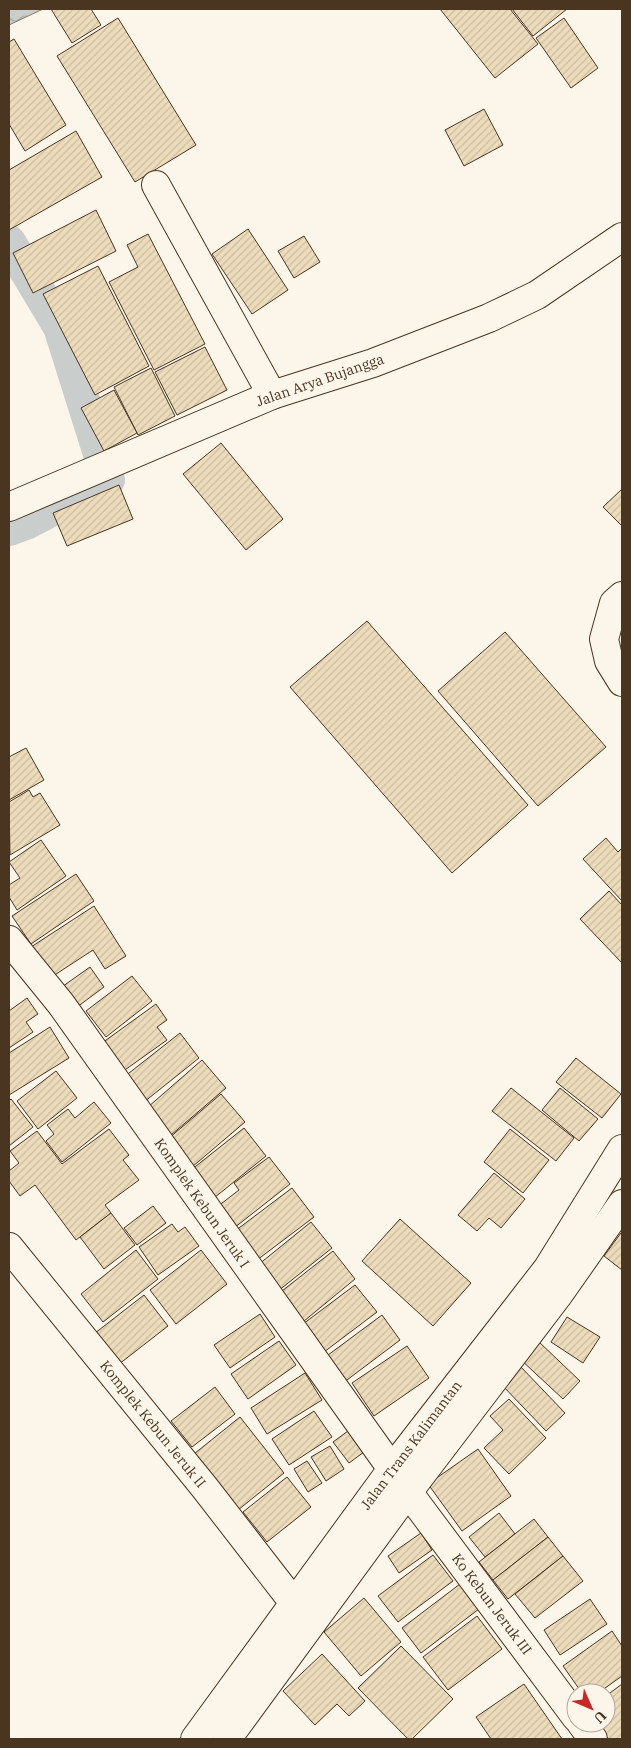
<svg xmlns="http://www.w3.org/2000/svg" width="631" height="1748" font-family="'IBM Plex Serif',serif">
	<defs>
		<pattern id="water-waves" width="16" height="10" patternUnits="userSpaceOnUse" patternTransform="scale(1.25)"><rect width="16" height="10" fill="#c9cecd"/><path d="M0 5q4-4 8 0t8 0" fill="none" stroke="#a5a8a6"/></pattern>
		<pattern id="building-hatch" width="6" height="6" patternUnits="userSpaceOnUse" patternTransform="scale(1.25)"><rect width="6" height="6" fill="#ecdcbc"/><path d="M-1 1l2-2M0 6l6-6M5 7l2-2" fill="none" stroke="#ccbda1"/></pattern>
	</defs>
	<rect width="100%" height="100%" fill="#fbf6e9"/>
	<polygon fill="url(#water-waves)" stroke="#887966" points="9,9 43,9 9,25"/>
	<g fill="none" stroke-linecap="round" stroke-linejoin="round">
		<g stroke="#c9cecd" stroke-width="34">
			<polyline points="9,242 60,327 100,454"/>
			<polyline points="9,529 28,522 108,480"/>
		</g>
	</g>
	<g fill="url(#building-hatch)" stroke="#4a3520">
		<polygon points="51,9 91,9 101,25 72,43"/>
		<polygon points="440,9 510,9 538,44 495,78"/>
		<polygon points="512,9 567,9 533,36"/>
		<polygon points="118,18 196,145 135,182 57,56"/>
		<polygon points="564,18 598,68 571,88 536,38"/>
		<polygon points="14,39 66,125 25,151 9,124 9,42"/>
		<polygon points="484,109 503,145 464,166 445,130"/>
		<polygon points="76,131 102,177 9,230 9,170"/>
		<polygon points="96,210 116,251 33,293 13,253"/>
		<polygon points="248,229 288,290 252,314 212,254"/>
		<polygon points="148,234 205,344 154,370 109,282 138,267 127,245"/>
		<polygon points="304,236 320,262 294,278 278,251"/>
		<polygon points="98,266 149,366 95,395 43,294"/>
		<polygon points="205,347 227,390 177,415 155,372"/>
		<polygon points="151,368 175,416 138,435 114,387"/>
		<polygon points="114,390 137,433 104,451 81,408"/>
		<polygon points="221,443 283,519 246,550 183,474"/>
		<polygon points="119,485 133,519 67,546 53,513"/>
		<polygon points="622,489 622,523 621,525 603,507"/>
		<polygon points="367,621 528,805 452,873 290,687"/>
		<polygon points="505,632 606,747 538,806 438,691"/>
		<polygon points="26,748 44,780 9,800 9,757"/>
		<polygon points="29,790 33,797 40,793 60,825 10,855 9,802"/>
		<polygon points="606,838 618,852 622,848 622,901 583,859"/>
		<polygon points="41,840 66,876 17,910 9,897 9,885 20,878 9,862"/>
		<polygon points="76,874 94,901 31,944 12,916"/>
		<polygon points="609,891 622,905 622,963 580,919"/>
		<polygon points="94,906 126,956 105,969 93,950 50,978 31,947"/>
		<polygon points="90,967 104,987 73,1010 59,989"/>
		<polygon points="132,976 152,1001 106,1037 86,1011"/>
		<polygon points="27,998 38,1014 26,1022 33,1032 9,1048 9,1011"/>
		<polygon points="156,1004 167,1020 157,1027 167,1040 122,1072 102,1043"/>
		<polygon points="50,1027 69,1058 9,1095 9,1053"/>
		<polygon points="180,1033 199,1058 144,1102 124,1077"/>
		<polygon points="576,1058 621,1094 602,1118 556,1082"/>
		<polygon points="202,1060 226,1088 171,1135 148,1107"/>
		<polygon points="56,1071 77,1098 38,1129 17,1101"/>
		<polygon points="511,1088 574,1138 556,1161 492,1111"/>
		<polygon points="560,1088 598,1119 579,1141 542,1110"/>
		<polygon points="221,1094 245,1122 192,1167 162,1144"/>
		<polygon points="11,1099 33,1127 9,1146 9,1101"/>
		<polygon points="94,1102 111,1123 62,1162 46,1141 54,1134 47,1125 68,1109 75,1118"/>
		<polygon points="244,1128 266,1156 209,1202 186,1174"/>
		<polygon points="109,1129 129,1155 123,1160 139,1180 105,1205 111,1213 76,1240 35,1185 20,1196 9,1181 9,1171 19,1163 10,1151 37,1131 62,1164"/>
		<polygon points="510,1129 549,1160 523,1193 484,1162"/>
		<polygon points="269,1157 290,1184 234,1228 217,1207 239,1190 234,1183"/>
		<polygon points="494,1173 525,1199 501,1228 489,1218 477,1231 458,1215"/>
		<polygon points="292,1188 314,1217 257,1260 235,1231"/>
		<polygon points="153,1206 166,1223 137,1245 124,1228"/>
		<polygon points="111,1213 135,1245 104,1269 80,1237"/>
		<polygon points="400,1219 471,1283 433,1326 362,1261"/>
		<polygon points="311,1222 332,1248 278,1291 258,1265"/>
		<polygon points="172,1224 178,1232 185,1227 199,1246 158,1275 139,1247"/>
		<polygon points="621,1233 622,1234 622,1270 604,1256"/>
		<polygon points="136,1250 158,1279 103,1322 81,1294"/>
		<polygon points="201,1250 227,1284 176,1324 150,1290"/>
		<polygon points="333,1251 355,1279 298,1326 285,1310 292,1304 282,1291"/>
		<polygon points="355,1285 377,1312 320,1355 299,1327"/>
		<polygon points="144,1295 168,1326 114,1368 90,1337"/>
		<polygon points="260,1314 275,1337 230,1368 214,1345"/>
		<polygon points="382,1315 400,1340 339,1386 320,1361"/>
		<polygon points="567,1317 600,1337 583,1363 551,1342"/>
		<polygon points="279,1341 296,1365 248,1399 231,1374"/>
		<polygon points="538,1341 580,1381 563,1399 520,1359"/>
		<polygon points="407,1346 429,1378 374,1416 352,1383"/>
		<polygon points="520,1366 565,1413 546,1431 501,1384"/>
		<polygon points="305,1373 322,1400 267,1434 251,1408"/>
		<polygon points="215,1387 235,1414 192,1447 171,1421"/>
		<polygon points="509,1399 546,1438 509,1474 484,1448 503,1430 490,1416"/>
		<polygon points="314,1411 332,1437 289,1465 272,1439"/>
		<polygon points="240,1417 284,1473 238,1510 194,1454"/>
		<polygon points="348,1431 364,1452 349,1463 333,1442"/>
		<polygon points="330,1446 344,1469 326,1481 311,1457"/>
		<polygon points="478,1449 511,1496 462,1531 428,1484"/>
		<polygon points="307,1461 322,1483 308,1492 294,1469"/>
		<polygon points="287,1477 311,1507 267,1542 243,1512"/>
		<polygon points="499,1513 515,1534 485,1557 469,1537"/>
		<polygon points="534,1519 548,1537 493,1580 479,1562"/>
		<polygon points="421,1533 432,1550 399,1573 388,1556"/>
		<polygon points="548,1537 563,1556 508,1599 493,1580"/>
		<polygon points="433,1555 453,1581 398,1622 378,1596"/>
		<polygon points="563,1556 583,1581 535,1618 515,1594"/>
		<polygon points="460,1584 479,1609 421,1653 402,1628"/>
		<polygon points="364,1598 401,1642 361,1676 324,1632"/>
		<polygon points="590,1599 607,1624 560,1655 544,1630"/>
		<polygon points="477,1616 502,1649 448,1690 423,1657"/>
		<polygon points="612,1631 622,1646 622,1676 598,1693 582,1693 563,1666"/>
		<polygon points="401,1646 453,1699 412,1739 408,1739 358,1688"/>
		<polygon points="322,1654 365,1701 349,1716 337,1704 315,1725 283,1691"/>
		<polygon points="524,1684 562,1739 491,1739 476,1717"/>
		<polygon points="622,1684 622,1739 608,1739 596,1723 606,1723 606,1696"/>
	</g>
	<g fill="none" stroke-linecap="round" stroke-linejoin="round">
		<g stroke="#4a3520" stroke-width="30">
			<g id="minor">
				<polyline points="156,185 272,395"/>
				<polyline points="9,507 272,395 373,363 489,318 537,295 622,237"/>
				<polyline points="622,596 614,603 604,639 609,661 622,682"/>
				<polyline points="9,940 61,1004 392,1469"/>
				<polyline points="9,1247 205,1488 294,1603"/>
				<polyline points="408,1492 576,1717"/>
				<polyline points="581,1723 593,1739"/>
			</g>
		</g>
		<g stroke="#4a3520" stroke-width="30">
			<g id="highway">
				<polyline points="195,1739 392,1469 548,1268 622,1149"/>
				<polyline points="227,1739 399,1504 559,1294 622,1204"/>
			</g>
		</g>
		<use href="#minor" stroke="#fbf6e9" stroke-width="28"/>
		<use href="#highway" stroke="#fbf6e9" stroke-width="28"/>
	</g>
	<g text-anchor="middle" stroke-width="4" stroke-linejoin="round" paint-order="stroke">
		<g font-size="14" fill="#4a3520" stroke="#fbf6e9">
			<text transform="translate(320 380) rotate(-19)" y="5">Jalan Arya Bujangga</text>
			<text transform="translate(202 1203) rotate(55)" y="5">Komplek Kebun Jeruk I</text>
			<text transform="translate(153 1424) rotate(51)" y="5">Komplek Kebun Jeruk II</text>
			<text transform="translate(411 1445) rotate(-53)" y="5">Jalan Trans Kalimantan</text>
			<text transform="translate(492 1604) rotate(53)" y="5">Ko Kebun Jeruk III</text>
		</g>
	</g>
	<rect width="631" height="1748" fill="none" stroke="#4a3520" stroke-width="20"/>
	<g transform="translate(591 1708) rotate(135)"><circle r="24" fill="#fbf6e9" stroke="#b4a999"/>
	<path d="M0-4L9 19L0 12L-9 19Z" fill="#c62828"/>
	<text y="-8" font-size="14" font-weight="bold" text-anchor="middle" fill="#4a3520">U</text>
	</g>
</svg>
